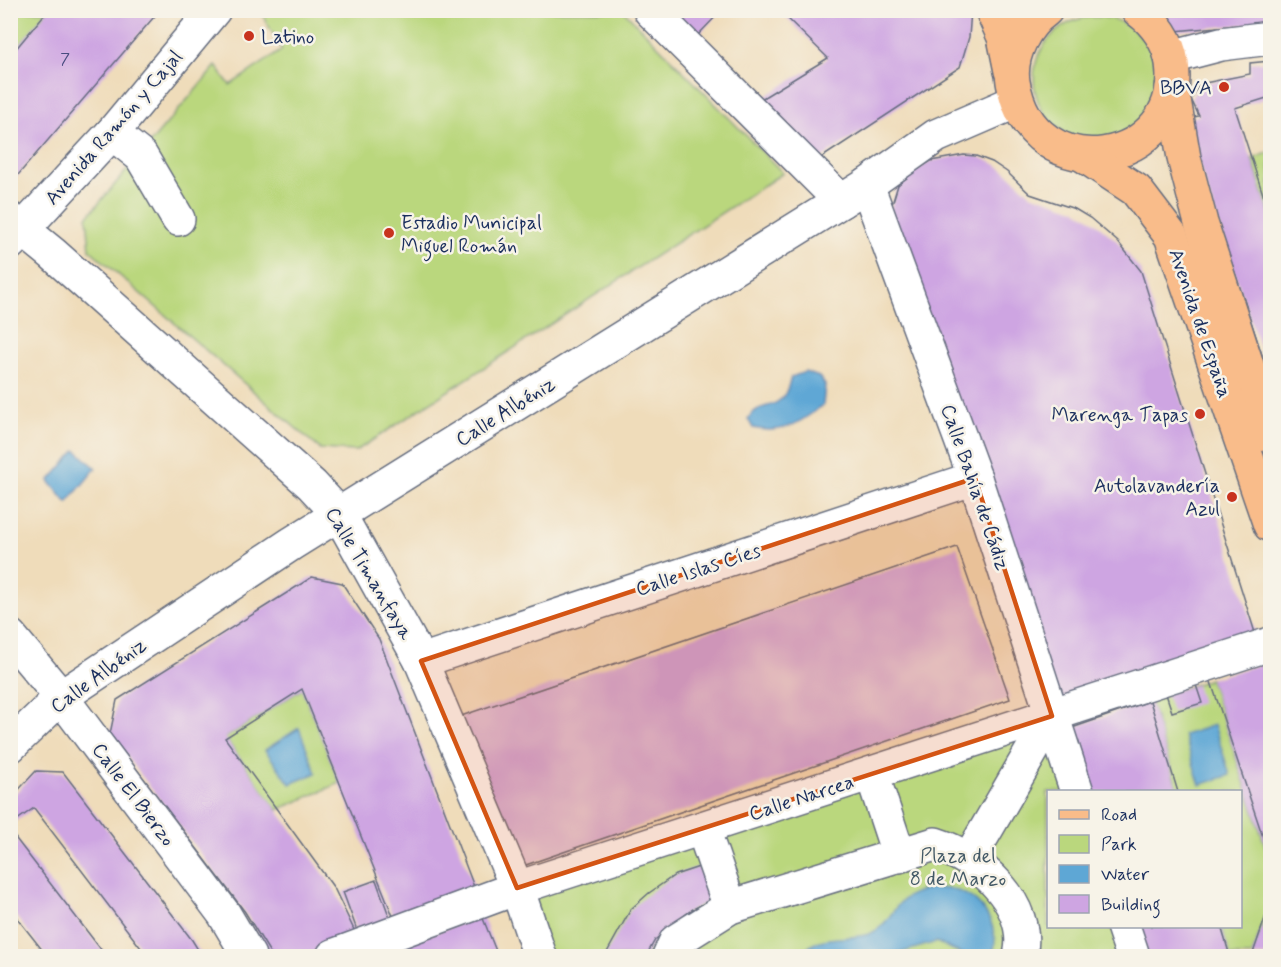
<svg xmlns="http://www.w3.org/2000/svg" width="1281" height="967" font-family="Mynerve,sans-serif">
	<rect width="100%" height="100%" fill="#f7f3e8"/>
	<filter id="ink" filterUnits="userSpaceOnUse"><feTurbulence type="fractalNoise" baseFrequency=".0167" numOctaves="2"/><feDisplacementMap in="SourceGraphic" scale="12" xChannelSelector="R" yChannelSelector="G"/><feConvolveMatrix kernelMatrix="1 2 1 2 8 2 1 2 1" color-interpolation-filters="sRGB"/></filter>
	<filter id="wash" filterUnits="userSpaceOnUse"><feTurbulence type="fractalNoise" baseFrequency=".008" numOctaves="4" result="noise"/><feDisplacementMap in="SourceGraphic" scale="24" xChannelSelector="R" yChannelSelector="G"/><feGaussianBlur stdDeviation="1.35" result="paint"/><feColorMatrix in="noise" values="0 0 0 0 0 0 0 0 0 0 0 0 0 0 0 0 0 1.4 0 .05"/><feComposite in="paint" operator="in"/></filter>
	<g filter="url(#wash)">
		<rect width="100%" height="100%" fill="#efdcba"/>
		<g fill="#bad77d" stroke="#6a836e" stroke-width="1.5">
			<polygon points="11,11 48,11 11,55"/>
			<polygon points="271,11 624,11 783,173 356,451 320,449 90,250 87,217 216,66 230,85 282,50 263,16"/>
			<circle cx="1096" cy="79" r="62"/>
			<polygon points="1270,152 1270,216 1252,159"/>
			<polygon points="1210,679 1270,860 1270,903 1252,956 1230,956 1221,927 1240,926 1240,792 1178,791 1150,701"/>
			<polygon points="302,689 340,783 277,810 225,738"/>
			<polygon points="1052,716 1074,791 1048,792 1048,926 1114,927 1123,956 540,956 517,888"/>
		</g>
		<g fill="#5ea7d5" stroke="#3c6b9a" stroke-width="1.5">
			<path d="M805,372L819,377L825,385L823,405C800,423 783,435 753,428L748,419C759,402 770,410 781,399C787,394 789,384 791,377Z"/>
			<polygon points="76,450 96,468 67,503 49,481"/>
			<polygon points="1214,725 1230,775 1200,785 1184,735"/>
			<polygon points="299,728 316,773 290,784 265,750"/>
			<path d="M930,888C938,888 947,888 954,890C982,897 1002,929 992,956H967L936,942L890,956H801C817,931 844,942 869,934C884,928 889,916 898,905C906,895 919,891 930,888Z"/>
		</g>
		<g id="blocks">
			<g fill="#cea5e2">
				<polygon points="48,10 160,10 12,182 10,180 10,56"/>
				<polygon points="673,10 722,10 698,35"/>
				<polygon points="779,10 971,10 969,37 960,67 818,160 761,99 828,58"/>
				<polygon points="1154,10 1270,10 1270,22 1175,31"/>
				<polygon points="1270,61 1270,97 1235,108 1270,216 1270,379 1184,119 1199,116 1191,99 1200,84 1250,74 1250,63"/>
				<polygon points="964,155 976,156 992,162 1007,172 1030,194 1075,209 1090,218 1118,242 1141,271 1257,639 1058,703 890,211 898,185 912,173 931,161"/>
				<polygon points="957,547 1010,699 514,869 461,716"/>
				<polygon points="312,577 342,583 379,639 476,892 395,921 302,689 225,738 334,888 356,934 303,956 272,956 245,912 110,734 117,700"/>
				<polygon points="1269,662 1270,668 1270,858 1210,679"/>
				<polygon points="1196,685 1202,703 1172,712 1166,694"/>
				<polygon points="1150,701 1178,792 1093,792 1072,728"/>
				<polygon points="36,771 63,772 192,940 202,956 147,956 34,808 10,825 10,799"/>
				<polygon points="10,831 106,956 47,956 10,909"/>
				<polygon points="699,867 710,901 693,909 674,923 655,940 646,956 605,956 631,909 649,893 675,875"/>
				<polygon points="376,880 391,921 358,933 343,892"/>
				<polygon points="1270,904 1270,956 1252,956"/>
				<polygon points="482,916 498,956 371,956"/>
				<polygon points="1138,926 1221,926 1230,956 1148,956"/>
			</g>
		</g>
	</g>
	<g filter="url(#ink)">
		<use href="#blocks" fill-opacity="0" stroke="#656c7e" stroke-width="1.5"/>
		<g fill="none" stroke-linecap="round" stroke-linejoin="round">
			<g stroke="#656c7e" stroke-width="36">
				<g id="minor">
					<polyline points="650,10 841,201"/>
					<polyline points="1171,57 1221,44 1270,38"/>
					<polyline points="112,133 141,156 178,219"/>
					<polyline points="867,185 975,478 1077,792"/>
					<polyline points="10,219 53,254 312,485 339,514 421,661 517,888 540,956"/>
					<polyline points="10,243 112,133 214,10"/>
					<polyline points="10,636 61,697 224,914 249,956"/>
					<polyline points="421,661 975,478"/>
					<polyline points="10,746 61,697 291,544 867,185 936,136 1017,101"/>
					<polyline points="872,774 899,856"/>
					<polyline points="703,829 730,907"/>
					<polyline points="969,859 1052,716"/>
					<polyline points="1123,926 1133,956"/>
					<polyline points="333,956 517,888 1270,644"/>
					<path d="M669,956L676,941L730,907L935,844C980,858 1032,905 1020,956"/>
				</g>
			</g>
			<g stroke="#656c7e" stroke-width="36">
				<g id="major">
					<polyline points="992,10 1004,37 1011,71"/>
					<path d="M1046,10C1025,25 1009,55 1013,82C1032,195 1186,166 1172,63C1169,42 1155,22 1138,10"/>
					<polyline points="1172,88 1184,158 1201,223 1270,436"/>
					<polyline points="1083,155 1136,190 1171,236 1270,525"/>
				</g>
			</g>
			<use href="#minor" stroke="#fff" stroke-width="33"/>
			<use href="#major" stroke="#f9bc8a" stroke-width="33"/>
		</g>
	</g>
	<path fill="#d45514" fill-opacity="0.2" stroke="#d45514" stroke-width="4.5" stroke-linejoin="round" d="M975,478L1052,716L517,888L421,661Z"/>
	<g fill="#c8321e" stroke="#f7f3e8" stroke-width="2">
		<circle cx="249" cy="36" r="6"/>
		<circle cx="1224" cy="87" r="6"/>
		<circle cx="389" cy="233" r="6"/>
		<circle cx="1200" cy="414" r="6"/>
		<circle cx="1232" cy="497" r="6"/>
	</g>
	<g text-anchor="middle" stroke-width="5" stroke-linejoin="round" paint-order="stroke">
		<g font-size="16" fill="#484c7f">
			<text x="65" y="64">7</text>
		</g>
		<g font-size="20" fill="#1b2f5e" stroke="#f7f3e8" text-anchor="end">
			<text x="261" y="43" text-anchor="start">Latino</text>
			<text x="1212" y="94">BBVA</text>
			<text x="401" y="229" text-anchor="start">Estadio Municipal<tspan x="401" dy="23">Miguel Román</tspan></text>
			<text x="1188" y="421">Marenga Tapas</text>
			<text x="1220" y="492">Autolavandería<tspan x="1220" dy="23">Azul</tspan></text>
		</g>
		<g font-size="20" fill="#1b2f5e" stroke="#f7f3e8">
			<text transform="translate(113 127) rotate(-49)" y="7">Avenida Ramón y Cajal</text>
			<text transform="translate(1201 323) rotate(71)" y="7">Avenida de España</text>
			<text transform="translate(505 411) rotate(-32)" y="7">Calle Albéniz</text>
			<text transform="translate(976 487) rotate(71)" y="7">Calle Bahía de Cádiz</text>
			<text transform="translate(698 569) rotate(-18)" y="7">Calle Islas Cíes</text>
			<text transform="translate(370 573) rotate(59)" y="7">Calle Timanfaya</text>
			<text transform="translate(98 675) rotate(-36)" y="7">Calle Albéniz</text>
			<text transform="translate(134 794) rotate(53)" y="7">Calle El Bierzo</text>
			<text transform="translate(801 797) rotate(-18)" y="7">Calle Narcea</text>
		</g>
		<g font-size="20" fill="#435966" stroke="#f7f3e8">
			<text x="958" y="862">Plaza del<tspan x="958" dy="23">8 de Marzo</tspan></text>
		</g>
	</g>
	<rect width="1281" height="967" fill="none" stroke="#f7f3e8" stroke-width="36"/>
	<rect x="1047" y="790" width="195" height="138" fill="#f7f3e8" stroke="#9fa5b1" stroke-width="1.5"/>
	<rect x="1059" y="810" width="30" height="9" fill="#f9bc8a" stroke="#9fa5b1" stroke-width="1.5"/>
	<text x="1101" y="820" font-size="18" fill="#1b2f5e">Road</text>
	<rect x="1059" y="835" width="30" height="18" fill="#bad77d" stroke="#9fa5b1" stroke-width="1.5"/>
	<text x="1101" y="850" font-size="18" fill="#1b2f5e">Park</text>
	<rect x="1059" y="865" width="30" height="18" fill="#5ea7d5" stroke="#9fa5b1" stroke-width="1.5"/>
	<text x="1101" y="880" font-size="18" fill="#1b2f5e">Water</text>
	<rect x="1059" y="895" width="30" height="18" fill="#cea5e2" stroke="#9fa5b1" stroke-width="1.5"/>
	<text x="1101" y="910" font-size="18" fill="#1b2f5e">Building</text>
</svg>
